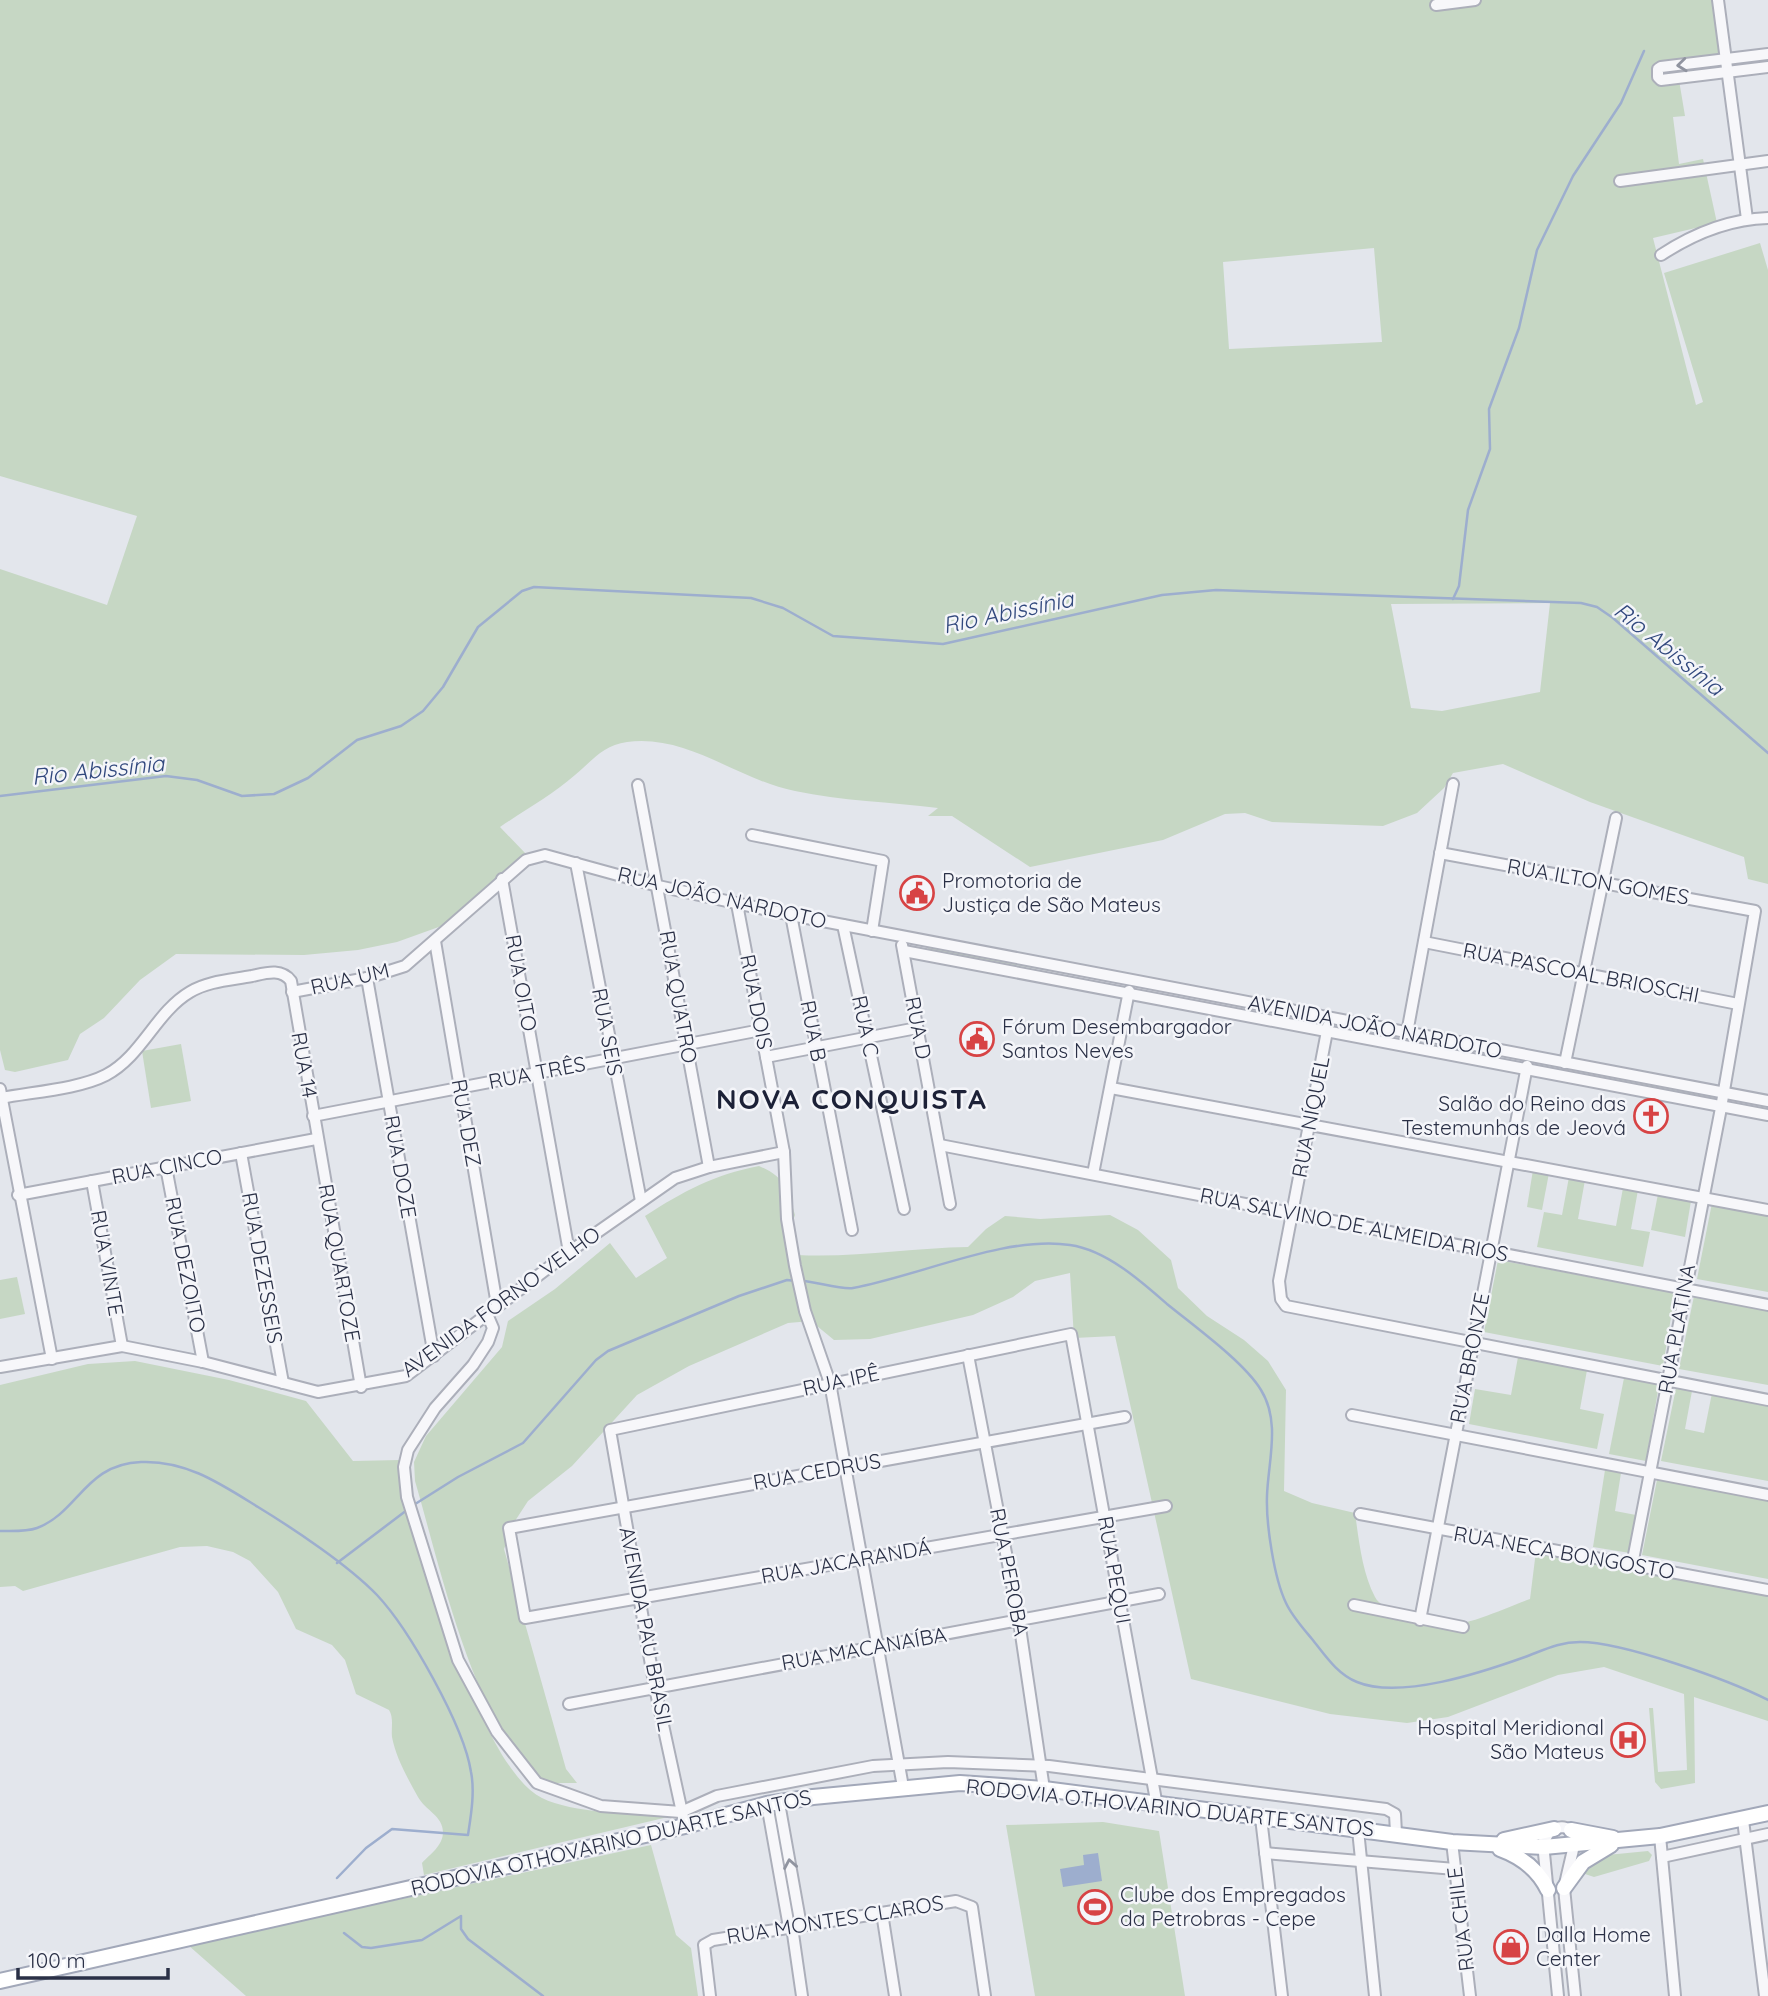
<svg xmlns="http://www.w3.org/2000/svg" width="1768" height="1996" font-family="Quicksand,sans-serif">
	<rect width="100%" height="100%" fill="#e3e6ec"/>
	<g fill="#c6d7c4" fill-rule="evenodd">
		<path d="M0,0H1720L1730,71L1679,80L1685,116L1673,117L1679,164L1703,159L1717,223L1653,238L1696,405L1703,402L1664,273L1760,243L1768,270V884L1748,879L1744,857L1590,802L1503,764L1453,773L1444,788L1417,813L1383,826L1272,822L1245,813L1225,814L1163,840L1030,867L952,816H928L938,808C891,802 841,801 795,791C738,780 688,734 627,742C603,745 592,761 575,775C552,795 525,810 500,827L526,854L447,924L397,942L358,950L304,955L176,954L140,980L104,1018L80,1034L68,1060L15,1072L5,1070L0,1050V569L107,605L137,516L0,476ZM1374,248L1382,342L1229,349L1223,262ZM1550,603L1540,692L1442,711L1411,708L1391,604Z"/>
		<polygon points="928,947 1111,981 1112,982 928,950"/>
		<polygon points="181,1044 191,1101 151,1108 142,1051"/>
		<polygon points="1534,1064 1717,1098 1718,1099 1533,1066"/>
		<path d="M759,1166C785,1177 788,1189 795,1215L791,1226L797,1255C855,1258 911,1248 968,1247L986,1229L1005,1216L1040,1219L1110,1215L1138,1230L1171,1260L1178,1288L1207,1316L1244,1340L1268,1361L1286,1390L1284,1491L1312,1503L1355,1513C1359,1541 1362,1572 1375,1597C1378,1603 1386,1607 1391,1612C1433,1645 1486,1615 1530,1599L1536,1551L1768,1594V1721L1694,1697L1695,1783L1661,1789L1655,1782L1649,1708H1653L1658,1772L1687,1770L1684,1694L1604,1667L1558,1675L1448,1717L1407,1723L1330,1714L1191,1679L1115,1336L1074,1338L1070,1273L1035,1281L1013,1297L973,1315L870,1339L834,1340L811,1321L788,1323L689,1366L637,1395L572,1466L528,1501L515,1521L504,1549L566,1769L577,1783H546C538,1777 528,1770 522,1762C467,1692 440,1567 415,1481L414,1462L426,1436L502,1347L508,1321L555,1289L610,1243L636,1278L667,1258L645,1216C684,1191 713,1175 759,1166Z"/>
		<polygon points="1533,1170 1549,1173 1542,1210 1527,1207"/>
		<polygon points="1569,1177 1585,1180 1578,1219 1616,1226 1623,1188 1638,1190 1631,1229 1650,1232 1643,1267 1537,1247 1544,1212 1562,1215"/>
		<polygon points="1658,1194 1691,1201 1685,1237 1651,1230"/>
		<polygon points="1712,1203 1768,1214 1768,1292 1697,1279"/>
		<polygon points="1498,1260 1675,1293 1663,1366 1484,1332"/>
		<polygon points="17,1277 25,1314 0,1319 0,1280"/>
		<polygon points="1694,1296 1768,1310 1768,1385 1679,1369"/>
		<polygon points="1518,1357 1587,1370 1580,1409 1604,1414 1597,1449 1469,1424 1475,1389 1511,1395"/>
		<path d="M135,1361L229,1380L306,1401L353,1461L400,1460L401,1477C424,1548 478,1766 542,1798C572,1813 633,1814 668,1817L424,1875L422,1863C430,1854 443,1846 443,1832C443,1816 425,1810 418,1797C408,1779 396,1758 392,1737C391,1728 394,1718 389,1710L356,1694L345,1660L332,1645L296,1629L278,1592L250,1561L233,1552L207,1546L180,1547L23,1591L15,1586L0,1587V1385L88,1364Z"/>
		<polygon points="1624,1378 1659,1385 1646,1461 1609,1454"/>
		<polygon points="1676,1388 1692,1391 1685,1429 1704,1433 1712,1393 1768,1404 1768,1481 1661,1461"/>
		<polygon points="1605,1470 1621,1473 1615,1511 1636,1515 1630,1553 1593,1547"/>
		<polygon points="1657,1480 1768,1500 1768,1579 1642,1555"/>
		<polygon points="1103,1822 1159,1831 1185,1996 1035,1996 1006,1825"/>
		<polygon points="651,1845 676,1935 691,1948 698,1996 246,1996 188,1945"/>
		<polygon points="1648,1851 1652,1855 1649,1861 1594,1877 1585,1874 1585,1868 1607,1855"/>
	</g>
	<polygon fill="#9daece" points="1098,1853 1102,1881 1063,1887 1060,1869 1084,1865 1083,1855"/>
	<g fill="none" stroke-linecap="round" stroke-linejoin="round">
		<g stroke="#9daece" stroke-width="2.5">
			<polyline points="1453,599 1459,586 1468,510 1490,449 1489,409 1519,328 1537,250 1573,176 1621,103 1644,51"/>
			<polyline points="0,796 166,776 197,780 242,796 274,794 308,778 357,740 401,726 423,711 443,687 478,627 522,591 534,587 751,598 783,608 833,636 943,644 1162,595 1216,590 1581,603 1597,607 1613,618 1768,753"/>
			<path d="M803,1281C816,1282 843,1290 853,1288C919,1276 1006,1235 1070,1245C1106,1250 1141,1281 1167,1304C1194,1326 1244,1362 1261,1390C1281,1422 1268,1462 1267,1496C1266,1524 1274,1578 1286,1603C1292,1616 1302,1627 1312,1639C1325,1655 1337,1674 1357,1682C1400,1700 1483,1672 1525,1657C1544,1650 1559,1642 1580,1642C1623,1642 1729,1680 1768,1700"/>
			<polyline points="412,1506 458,1477 523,1443 596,1360 608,1351 739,1296 787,1280 796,1281"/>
			<path d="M0,1531C12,1531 26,1532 37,1528C79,1512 85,1464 141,1462C186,1460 221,1484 258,1507C294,1529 348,1565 377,1595C409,1629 464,1726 471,1772C475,1792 471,1815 468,1835L392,1829L366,1848L337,1878"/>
			<polyline points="337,1563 407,1510"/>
			<polyline points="344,1933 362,1947 371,1948 422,1940 461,1916 461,1929 468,1939 543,1996"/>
		</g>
		<g stroke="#acafba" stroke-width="14">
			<g id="minor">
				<polyline points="1718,0 1747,219"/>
				<polyline points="1436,5 1475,0"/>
				<polyline points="1768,54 1661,67 1658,69 1658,77 1661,80 1768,67"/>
				<polyline points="1620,181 1768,161"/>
				<path d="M1661,255C1693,234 1730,219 1768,218"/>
				<polyline points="638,785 709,1167"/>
				<polyline points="752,835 883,861 872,931"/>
				<polyline points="1440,853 1755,911 1721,1108 1632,1565"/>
				<polyline points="576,863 641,1201"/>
				<polyline points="502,879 569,1252"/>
				<polyline points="737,904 784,1152 787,1219 795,1266 805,1311 830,1383 903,1787"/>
				<polyline points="791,915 852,1230"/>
				<polyline points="843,925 904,1209"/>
				<polyline points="435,941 497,1305"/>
				<polyline points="1424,942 1738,1004"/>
				<polyline points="902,945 950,1204"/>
				<polyline points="904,951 1768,1115"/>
				<polyline points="367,978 434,1356"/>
				<polyline points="292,992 367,978 405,966 526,860 545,855 658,886 791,915 1768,1101"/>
				<polyline points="1328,1026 1279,1281 1281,1299 1286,1306 1768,1400"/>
				<polyline points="1407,1033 1453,784"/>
				<polyline points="766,1057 917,1028"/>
				<polyline points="1565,1063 1616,818"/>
				<polyline points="1111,1088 1768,1210"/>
				<polyline points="0,1089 52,1359"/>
				<path d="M1,1098C32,1092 79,1089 106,1075C142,1056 156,1012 190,992C208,981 231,980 252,976C266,973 281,968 291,981L361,1387"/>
				<polyline points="313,1116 761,1030"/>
				<polyline points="940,1145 1768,1305"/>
				<polyline points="241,1153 283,1383"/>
				<polyline points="166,1167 203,1362"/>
				<polyline points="1093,1174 1129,991"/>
				<polyline points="92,1181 122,1346"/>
				<polyline points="18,1195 316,1139"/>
				<polyline points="487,1314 493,1328 488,1342 473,1365 435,1408 408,1450 404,1467 407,1497 458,1660 497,1732 537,1783 601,1806 681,1812 717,1796 873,1766 948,1762 1049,1766 1386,1809 1395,1814 1396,1833"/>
				<polyline points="968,1355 1019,1621 1044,1789"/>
				<polyline points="0,1367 122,1346 203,1362 318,1392 406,1376 569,1252 675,1178 709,1167 784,1152"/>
				<polyline points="1352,1415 1768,1495"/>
				<polyline points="1125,1417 509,1528 525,1618 1166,1506"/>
				<polyline points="1360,1514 1768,1590"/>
				<polyline points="1354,1605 1463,1627"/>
				<polyline points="1420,1620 1527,1066"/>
				<polyline points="569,1704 1159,1594"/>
				<polyline points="779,1803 801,1926"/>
				<polyline points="767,1804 789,1927"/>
				<polyline points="683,1817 655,1688 610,1430 1071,1334 1157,1806"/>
				<polyline points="1261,1818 1282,1996"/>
				<polyline points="1743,1820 1765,1996"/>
				<polyline points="1358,1830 1375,1996"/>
				<polyline points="1660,1836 1675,1996"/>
				<polyline points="1452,1842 1470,1996"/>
				<polyline points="1265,1853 1455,1869"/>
				<polyline points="1662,1857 1768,1834"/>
				<polyline points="882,1913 895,1996"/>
				<polyline points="792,1927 802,1996"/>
				<polyline points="710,1996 704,1945 713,1940 956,1901 972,1907 985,1996"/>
				<path d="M1558,1996L1543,1843L1549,1832C1559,1825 1570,1825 1576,1837L1564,1888L1575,1996"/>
			</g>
		</g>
		<g stroke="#a2a8b9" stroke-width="18">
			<g id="major">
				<polyline points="1571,1830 1613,1838"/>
				<polyline points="1504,1840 1554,1829"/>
				<path d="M1500,1849C1522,1857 1538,1869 1548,1890"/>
				<polyline points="1564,1888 1583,1862 1611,1845"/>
				<polyline points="0,1981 685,1826 767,1804 813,1797 960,1783 1044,1789 1452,1842 1544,1847 1660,1836 1768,1813"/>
			</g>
		</g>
		<use href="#minor" stroke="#f7f7fa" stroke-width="10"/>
		<use href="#major" stroke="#fff" stroke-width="14"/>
	</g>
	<defs><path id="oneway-chevron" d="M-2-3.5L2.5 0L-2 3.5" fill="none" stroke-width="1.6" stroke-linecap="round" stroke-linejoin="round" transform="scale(1.75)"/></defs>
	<g stroke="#9094a0">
		<use href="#oneway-chevron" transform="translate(1682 65) rotate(174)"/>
		<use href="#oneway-chevron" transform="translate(790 1864) rotate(-100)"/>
	</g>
	<defs>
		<g id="civic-ring" transform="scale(1.75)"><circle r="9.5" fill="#f4f5f9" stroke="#d74344" stroke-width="1.5"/><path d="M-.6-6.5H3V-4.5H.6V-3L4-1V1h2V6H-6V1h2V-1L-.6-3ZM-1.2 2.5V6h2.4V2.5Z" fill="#d74344"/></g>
		<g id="church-ring" transform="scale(1.75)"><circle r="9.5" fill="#f4f5f9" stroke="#d74344" stroke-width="1.5"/><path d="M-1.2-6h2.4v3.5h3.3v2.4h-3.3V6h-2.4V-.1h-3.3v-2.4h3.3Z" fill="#d74344"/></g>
		<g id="hospital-ring" transform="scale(1.75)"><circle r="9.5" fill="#f4f5f9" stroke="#d74344" stroke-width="1.5"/><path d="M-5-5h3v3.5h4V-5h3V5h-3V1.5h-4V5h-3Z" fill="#d74344"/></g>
		<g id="stadium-ring" transform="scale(1.75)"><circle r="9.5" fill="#f4f5f9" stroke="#d74344" stroke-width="1.5"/><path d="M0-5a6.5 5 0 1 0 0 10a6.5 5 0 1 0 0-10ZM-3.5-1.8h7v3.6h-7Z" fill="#d74344"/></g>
		<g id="shop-ring" transform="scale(1.75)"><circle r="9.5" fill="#f4f5f9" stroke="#d74344" stroke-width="1.5"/><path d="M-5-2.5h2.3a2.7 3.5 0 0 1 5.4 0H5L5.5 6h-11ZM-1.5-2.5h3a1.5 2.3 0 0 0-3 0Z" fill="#d74344"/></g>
	</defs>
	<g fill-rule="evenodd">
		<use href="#civic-ring" x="917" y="893"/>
		<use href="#civic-ring" x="977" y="1039"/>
		<use href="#church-ring" x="1651" y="1116"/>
		<use href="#hospital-ring" x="1628" y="1740"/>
		<use href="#stadium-ring" x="1095" y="1907"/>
		<use href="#shop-ring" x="1511" y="1947"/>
	</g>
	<g text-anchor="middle" stroke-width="5" stroke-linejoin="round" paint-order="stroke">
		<g font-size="21" fill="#2a3046" stroke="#f4f5f9" text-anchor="start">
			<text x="942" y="888">Promotoria de<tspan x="942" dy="24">Justiça de São Mateus</tspan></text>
			<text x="1002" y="1034">Fórum Desembargador<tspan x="1002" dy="24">Santos Neves</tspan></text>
			<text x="1626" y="1111" text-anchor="end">Salão do Reino das<tspan x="1626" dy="24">Testemunhas de Jeová</tspan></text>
			<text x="1604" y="1735" text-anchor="end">Hospital Meridional<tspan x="1604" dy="24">São Mateus</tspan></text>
			<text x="1120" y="1902">Clube dos Empregados<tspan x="1120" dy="24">da Petrobras - Cepe</tspan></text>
			<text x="1536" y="1942">Dalla Home<tspan x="1536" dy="24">Center</tspan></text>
		</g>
		<g font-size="21" fill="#2a3046" stroke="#f4f5f9">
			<text transform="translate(1598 882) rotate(10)" y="7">RUA ILTON GOMES</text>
			<text transform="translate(722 898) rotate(13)" y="7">RUA JOÃO NARDOTO</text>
			<text transform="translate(1581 973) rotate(11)" y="7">RUA PASCOAL BRIOSCHI</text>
			<text transform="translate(350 979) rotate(-13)" y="7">RUA UM</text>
			<text transform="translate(521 983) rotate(80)" y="7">RUA OITO</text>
			<text transform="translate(678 997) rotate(80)" y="7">RUA QUATRO</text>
			<text transform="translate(756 1002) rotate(79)" y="7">RUA DOIS</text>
			<text transform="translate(865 1026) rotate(78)" y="7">RUA C</text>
			<text transform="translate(1375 1027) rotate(11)" y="7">AVENIDA JOÃO NARDOTO</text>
			<text transform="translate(918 1028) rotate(79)" y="7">RUA D</text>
			<text transform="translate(813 1031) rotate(79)" y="7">RUA B</text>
			<text transform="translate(607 1032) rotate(79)" y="7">RUA SEIS</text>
			<text transform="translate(304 1065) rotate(80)" y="7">RUA 14</text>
			<text transform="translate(537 1073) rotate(-11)" y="7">RUA TRÊS</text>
			<text transform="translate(1311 1117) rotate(-79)" y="7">RUA NÍQUEL</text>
			<text transform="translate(466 1123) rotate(80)" y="7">RUA DEZ</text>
			<text transform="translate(167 1167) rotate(-11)" y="7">RUA CINCO</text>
			<text transform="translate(400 1167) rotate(80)" y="7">RUA DOZE</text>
			<text transform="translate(1354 1225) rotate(11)" y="7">RUA SALVINO DE ALMEIDA RIOS</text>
			<text transform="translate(107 1263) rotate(80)" y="7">RUA VINTE</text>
			<text transform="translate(339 1263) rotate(80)" y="7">RUA QUARTOZE</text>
			<text transform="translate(185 1265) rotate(79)" y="7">RUA DEZOITO</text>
			<text transform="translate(262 1268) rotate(80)" y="7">RUA DEZESSEIS</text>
			<text transform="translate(501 1302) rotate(-36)" y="7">AVENIDA FORNO VELHO</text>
			<text transform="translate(1677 1329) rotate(-80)" y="7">RUA PLATINA</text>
			<text transform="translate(1470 1358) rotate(-79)" y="7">RUA BRONZE</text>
			<text transform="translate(841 1381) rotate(-12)" y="7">RUA IPÊ</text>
			<text transform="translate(817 1472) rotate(-10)" y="7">RUA CEDRUS</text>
			<text transform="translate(1564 1553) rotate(10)" y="7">RUA NECA BONGOSTO</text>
			<text transform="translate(846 1562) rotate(-10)" y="7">RUA JACARANDÁ</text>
			<text transform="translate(1114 1570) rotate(80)" y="7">RUA PEQUI</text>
			<text transform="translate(1009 1572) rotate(79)" y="7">RUA PEROBA</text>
			<text transform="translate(646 1629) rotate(79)" y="7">AVENIDA PAU BRASIL</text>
			<text transform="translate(864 1649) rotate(-10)" y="7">RUA MACANAÍBA</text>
			<text transform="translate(1170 1808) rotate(6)" y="7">RODOVIA OTHOVARINO DUARTE SANTOS</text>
			<text transform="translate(611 1843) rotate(-13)" y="7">RODOVIA OTHOVARINO DUARTE SANTOS</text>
			<text transform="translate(1461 1919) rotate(-97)" y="7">RUA CHILE</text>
			<text transform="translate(835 1920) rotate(-9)" y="7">RUA MONTES CLAROS</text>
		</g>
		<g font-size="23" font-style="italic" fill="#31487d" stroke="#f4f5f9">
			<text transform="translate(1008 612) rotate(-12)" y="8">Rio Abissínia</text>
			<text transform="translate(1669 649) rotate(39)" y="8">Rio Abissínia</text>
			<text transform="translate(98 770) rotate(-6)" y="8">Rio Abissínia</text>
		</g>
		<g font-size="28" font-weight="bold" letter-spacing="2" fill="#1c2137" stroke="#f4f5f9">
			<text x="852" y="1109">NOVA CONQUISTA</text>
		</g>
	</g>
	<path d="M18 1968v10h150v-10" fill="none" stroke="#2a3046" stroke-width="3.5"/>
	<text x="28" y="1968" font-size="21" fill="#2a3046" stroke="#f4f5f9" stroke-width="5" paint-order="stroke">100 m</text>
</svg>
